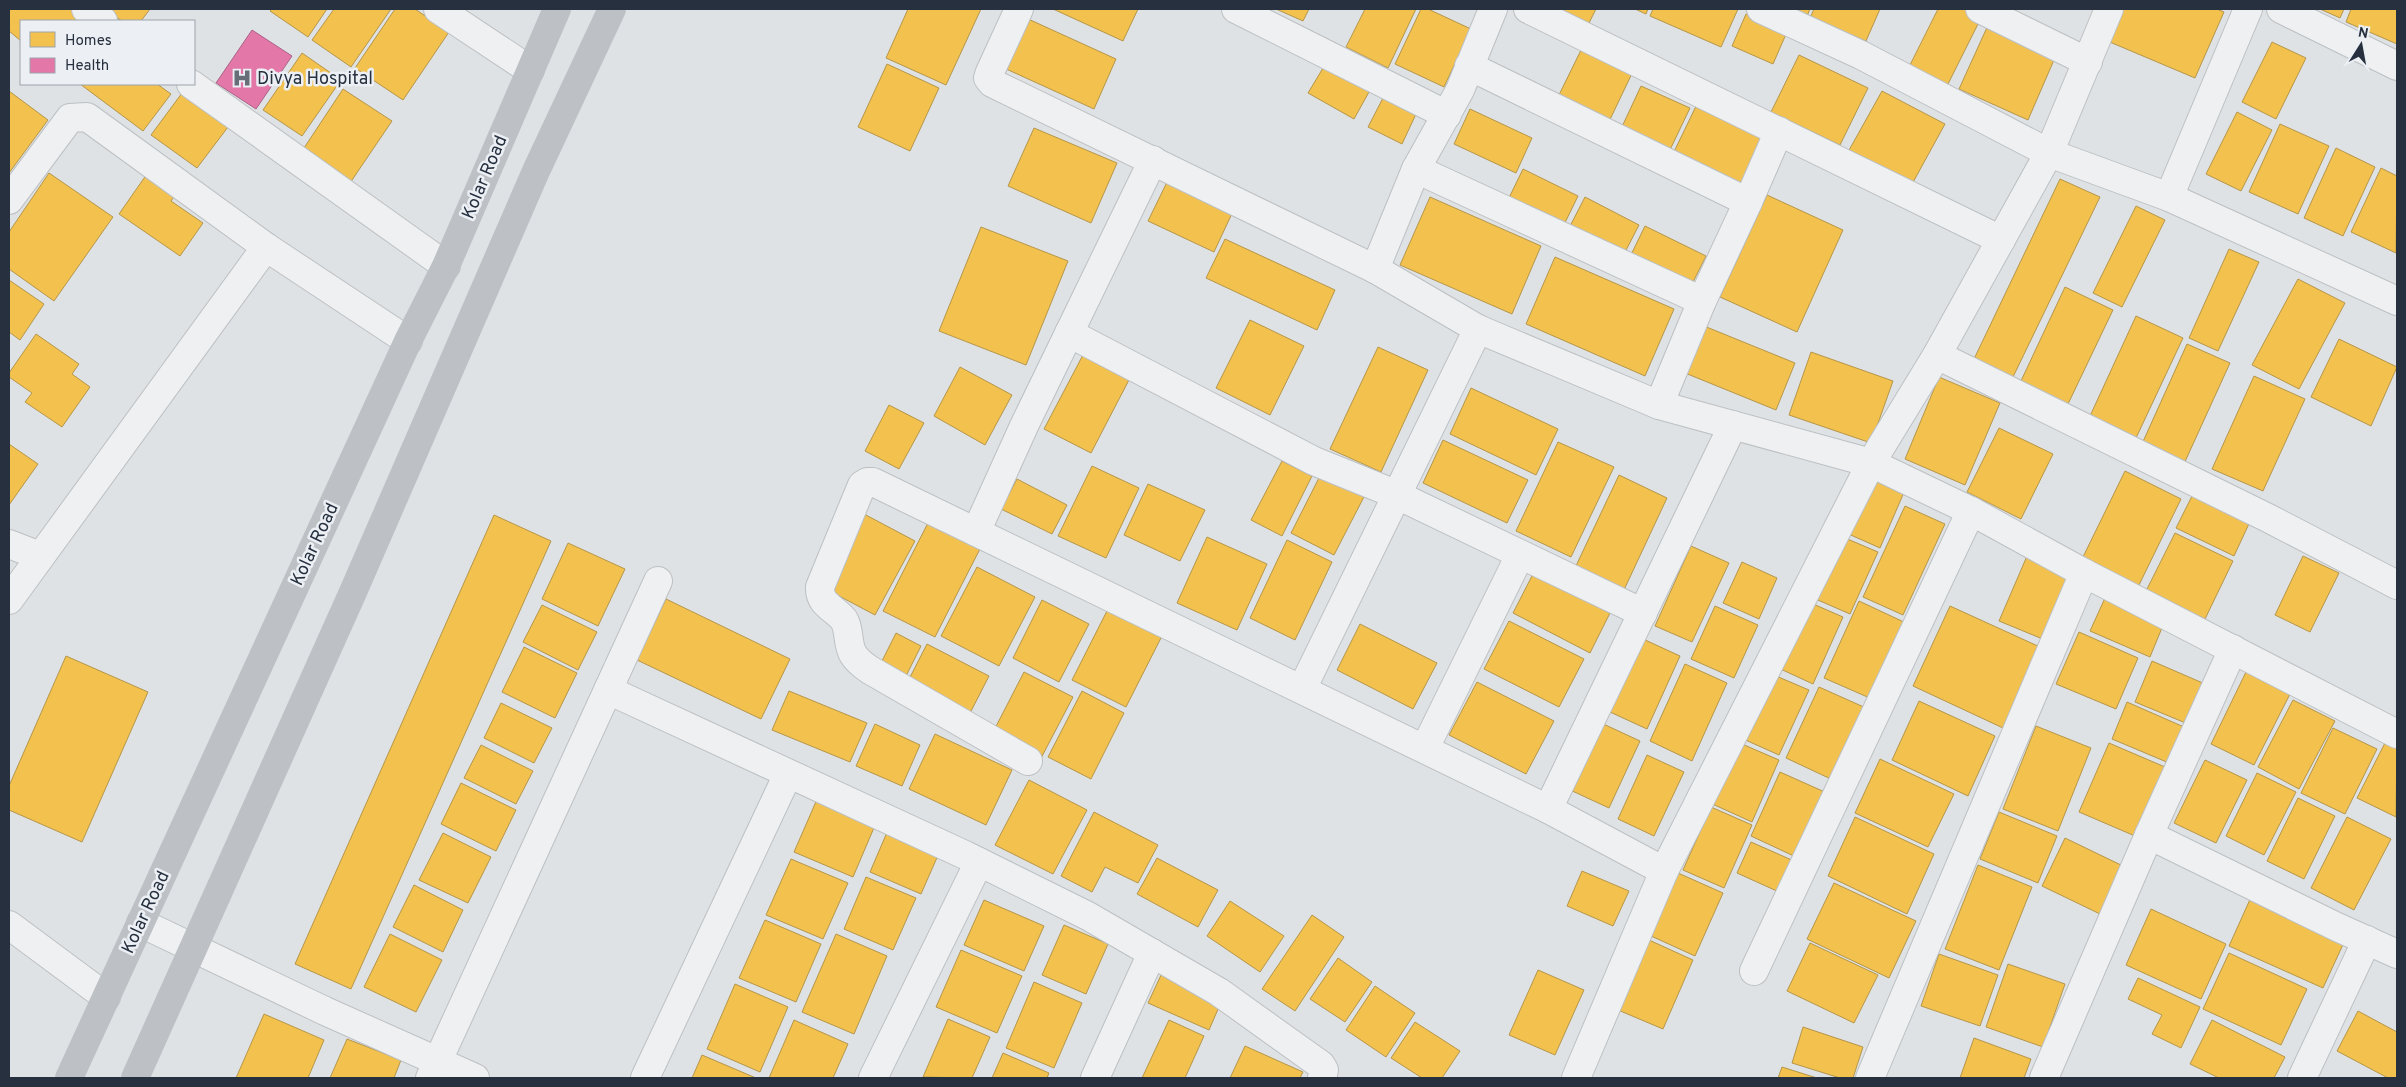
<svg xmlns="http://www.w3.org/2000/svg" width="2406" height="1087" font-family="Overpass,sans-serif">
	<rect width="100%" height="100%" fill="#dfe2e5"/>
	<g fill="#f2c14e" stroke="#b59649">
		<polygon points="9,9 75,9 82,21 21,21 21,41 9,31"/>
		<polygon points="104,9 150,9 141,21 122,21"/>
		<polygon points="272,9 327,9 308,37 270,11"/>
		<polygon points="334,9 391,9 351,67 312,40"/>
		<polygon points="395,9 415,9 449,32 403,100 355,68"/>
		<polygon points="908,9 981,9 946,85 886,58"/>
		<polygon points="1053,9 1138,9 1123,41"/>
		<polygon points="1276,9 1309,9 1303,21"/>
		<polygon points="1365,9 1416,9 1388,68 1346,47"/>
		<polygon points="1421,9 1428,9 1471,29 1444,87 1395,64"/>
		<polygon points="1548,9 1596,9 1587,27"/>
		<polygon points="1635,9 1648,9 1646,14"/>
		<polygon points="1653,9 1738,9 1721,47 1650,16"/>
		<polygon points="1791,9 1810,9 1807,16"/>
		<polygon points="1814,9 1880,9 1866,41 1810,18"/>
		<polygon points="1938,9 1978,9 1984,12 1947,86 1909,67"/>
		<polygon points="2118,9 2217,9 2224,12 2195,78 2105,40"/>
		<polygon points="2320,9 2344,9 2340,18"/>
		<polygon points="2351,9 2397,9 2397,44 2346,22"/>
		<polygon points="1746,14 1787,32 1773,64 1732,46"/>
		<polygon points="1026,18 1116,59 1094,109 1004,68"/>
		<polygon points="1989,23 2057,53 2028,120 1959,89"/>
		<polygon points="1586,40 1636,65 1605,130 1554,105"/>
		<polygon points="2272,42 2306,58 2276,119 2242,102"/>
		<polygon points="302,53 341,80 302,136 263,110"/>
		<polygon points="1799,55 1868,88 1840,145 1771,112"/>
		<polygon points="1329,58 1374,83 1354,119 1308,93"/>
		<polygon points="887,64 939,88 910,151 858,127"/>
		<polygon points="80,84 157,84 171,94 143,131"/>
		<polygon points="1641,86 1690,108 1668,154 1620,131"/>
		<polygon points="343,89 392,121 350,183 302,151"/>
		<polygon points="9,91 48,120 9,173"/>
		<polygon points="1882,91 1945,124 1911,186 1848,152"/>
		<polygon points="182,93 228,127 197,168 151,135"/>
		<polygon points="1384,96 1417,112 1402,144 1368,127"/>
		<polygon points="1699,100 1766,132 1738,192 1670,160"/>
		<polygon points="1470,109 1532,138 1516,173 1454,144"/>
		<polygon points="2237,112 2272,130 2241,191 2206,174"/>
		<polygon points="2280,124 2329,146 2298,214 2249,192"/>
		<polygon points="1034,128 1117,163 1091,223 1008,186"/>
		<polygon points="2336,148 2375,167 2343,236 2304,218"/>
		<polygon points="2381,168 2397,176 2396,253 2351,232"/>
		<polygon points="1523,169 1578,196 1560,233 1505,206"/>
		<polygon points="149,171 178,191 171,201 203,223 180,256 119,214"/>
		<polygon points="49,173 113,217 54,301 9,269 9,232"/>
		<polygon points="1170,176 1235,207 1214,252 1148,221"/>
		<polygon points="2060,179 2100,197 2013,377 1974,359"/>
		<polygon points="1767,195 1843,230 1797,332 1720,297"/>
		<polygon points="1430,197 1541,246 1512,314 1400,265"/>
		<polygon points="1585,197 1639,225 1621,260 1567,232"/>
		<polygon points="2136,206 2165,220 2122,307 2093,293"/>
		<polygon points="1645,226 1706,256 1689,290 1628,261"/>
		<polygon points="981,227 1068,261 1026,365 939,331"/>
		<polygon points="1225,239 1335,290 1317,330 1206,278"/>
		<polygon points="2229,249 2259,262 2218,351 2189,338"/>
		<polygon points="1555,257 1674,309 1645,376 1526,324"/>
		<polygon points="2298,279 2345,303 2299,389 2252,365"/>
		<polygon points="9,280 44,304 20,340 9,332"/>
		<polygon points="2065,287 2113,310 2068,404 2020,383"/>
		<polygon points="2136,316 2183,338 2136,438 2090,416"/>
		<polygon points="1250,320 1304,346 1270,415 1216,388"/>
		<polygon points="1704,326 1795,363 1776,410 1685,373"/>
		<polygon points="36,334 79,364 72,374 90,387 62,427 25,402 32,393 9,377 9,373"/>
		<polygon points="2339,339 2397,367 2371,426 2311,397"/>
		<polygon points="2187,344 2230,363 2183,466 2141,446"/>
		<polygon points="1378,347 1428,370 1381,472 1330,449"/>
		<polygon points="1811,352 1893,381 1871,443 1789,415"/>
		<polygon points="1084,353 1130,378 1091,453 1044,429"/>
		<polygon points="960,367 1012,395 985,445 934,416"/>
		<polygon points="2254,376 2305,399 2263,491 2212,469"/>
		<polygon points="1939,377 2000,403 1965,485 1905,459"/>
		<polygon points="1471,388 1558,429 1536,475 1450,434"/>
		<polygon points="889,405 924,423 899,469 865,451"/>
		<polygon points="1999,428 2053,454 2021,519 1967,492"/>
		<polygon points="1443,440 1528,480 1507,523 1423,483"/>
		<polygon points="1558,442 1614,467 1571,557 1516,531"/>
		<polygon points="9,444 38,464 9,505"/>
		<polygon points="1282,461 1312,476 1282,536 1251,520"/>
		<polygon points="1092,466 1139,488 1106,558 1058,536"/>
		<polygon points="1872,467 1908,483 1880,548 1844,532"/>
		<polygon points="1323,470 1366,493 1334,555 1291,533"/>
		<polygon points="2125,471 2181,499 2138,587 2082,559"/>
		<polygon points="1619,475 1667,498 1623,592 1574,570"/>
		<polygon points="1017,479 1067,505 1052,534 1001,509"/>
		<polygon points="1148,484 1205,510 1180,561 1124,535"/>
		<polygon points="2197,486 2254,513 2234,556 2176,528"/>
		<polygon points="1905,506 1945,524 1903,615 1863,597"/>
		<polygon points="864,514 915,541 875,615 824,588"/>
		<polygon points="494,515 551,541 351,989 295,964"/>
		<polygon points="930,519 982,545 935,637 883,611"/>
		<polygon points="2175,533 2233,561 2205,619 2146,591"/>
		<polygon points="1838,535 1878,552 1850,614 1811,597"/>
		<polygon points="1207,537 1267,564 1237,630 1177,603"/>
		<polygon points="1287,540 1332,562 1295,640 1250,618"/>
		<polygon points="568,543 625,569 598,626 542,599"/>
		<polygon points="1691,546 1729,563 1692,642 1655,626"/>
		<polygon points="2027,556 2073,575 2045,640 1999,621"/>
		<polygon points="2303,556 2339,573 2310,632 2275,615"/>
		<polygon points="1742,562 1777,578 1759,619 1723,603"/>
		<polygon points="977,567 1035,597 999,666 941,636"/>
		<polygon points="1533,574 1610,613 1590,653 1513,613"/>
		<polygon points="2105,598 2164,623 2150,657 2090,631"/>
		<polygon points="666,599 790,659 761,719 637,660"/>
		<polygon points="1042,600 1089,624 1059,682 1013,658"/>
		<polygon points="1804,600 1843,617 1813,684 1774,666"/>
		<polygon points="1859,601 1906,623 1872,699 1824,678"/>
		<polygon points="1111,603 1165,630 1126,707 1072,680"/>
		<polygon points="542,605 597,632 578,670 523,642"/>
		<polygon points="1715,606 1758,625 1734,678 1691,659"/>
		<polygon points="1950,606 2040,647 2003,728 1913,686"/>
		<polygon points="1509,621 1584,659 1559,707 1484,669"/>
		<polygon points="1360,624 1437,663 1413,709 1337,670"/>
		<polygon points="2079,632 2138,658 2116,709 2056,684"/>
		<polygon points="896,633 921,646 903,682 878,669"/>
		<polygon points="1643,639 1680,656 1647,729 1610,712"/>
		<polygon points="927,644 989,676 968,717 906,685"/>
		<polygon points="524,647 577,673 555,718 502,692"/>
		<polygon points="66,656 148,692 82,842 9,810 9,786"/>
		<polygon points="2152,661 2205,684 2188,724 2135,702"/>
		<polygon points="1685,664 1727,683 1692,761 1650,741"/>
		<polygon points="1024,672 1073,697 1039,762 990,738"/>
		<polygon points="2246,672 2290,694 2254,765 2211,744"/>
		<polygon points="1769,673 1809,690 1779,755 1741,738"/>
		<polygon points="1477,682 1554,721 1526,774 1449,735"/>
		<polygon points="1819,687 1866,708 1833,780 1786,758"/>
		<polygon points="789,691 867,723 850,762 772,730"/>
		<polygon points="1082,691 1124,713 1091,779 1048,757"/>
		<polygon points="2293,700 2335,721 2299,789 2258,767"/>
		<polygon points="1919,701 1995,736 1968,796 1892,760"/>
		<polygon points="2127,702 2184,727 2169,763 2112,739"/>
		<polygon points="501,703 552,728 534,763 484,738"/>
		<polygon points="1599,722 1640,741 1609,808 1568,789"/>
		<polygon points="875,724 920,745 902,786 856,766"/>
		<polygon points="2036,726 2091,748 2058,831 2003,809"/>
		<polygon points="2333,728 2377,749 2345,814 2301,793"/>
		<polygon points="935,734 1012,770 986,825 909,789"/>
		<polygon points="2388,737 2397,742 2396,817 2357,798"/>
		<polygon points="1735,741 1779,760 1752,822 1708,802"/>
		<polygon points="2109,743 2165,767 2135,836 2079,812"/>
		<polygon points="481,745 533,771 516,804 464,778"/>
		<polygon points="1647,755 1684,772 1654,836 1618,819"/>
		<polygon points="1880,759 1954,794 1928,847 1855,813"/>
		<polygon points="2205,760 2247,780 2216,843 2174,823"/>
		<polygon points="1780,772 1827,793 1798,858 1751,836"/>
		<polygon points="2257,773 2296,792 2264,855 2226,836"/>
		<polygon points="1029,780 1087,810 1053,874 995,845"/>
		<polygon points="461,783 516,810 496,851 441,824"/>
		<polygon points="818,797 876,823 853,877 794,852"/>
		<polygon points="2298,798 2335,816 2304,879 2267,861"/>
		<polygon points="1711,807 1752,825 1724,888 1683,870"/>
		<polygon points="1094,812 1158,845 1138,883 1105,867 1092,892 1061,876"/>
		<polygon points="1999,812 2057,836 2038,883 1980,859"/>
		<polygon points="1855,817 1934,854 1907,914 1828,876"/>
		<polygon points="2347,817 2391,839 2354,910 2311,888"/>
		<polygon points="888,830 939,853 921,894 870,872"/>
		<polygon points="443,833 491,857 468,903 419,880"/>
		<polygon points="2065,838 2123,866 2100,914 2042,886"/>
		<polygon points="1751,842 1794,861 1779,892 1737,873"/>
		<polygon points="1157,858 1218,890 1198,927 1137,894"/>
		<polygon points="791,859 848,883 823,939 766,915"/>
		<polygon points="1978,865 2032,887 1999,970 1945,949"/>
		<polygon points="1582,871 1629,891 1613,926 1567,906"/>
		<polygon points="1678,873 1723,893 1695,956 1651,936"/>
		<polygon points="866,877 916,898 893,950 844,929"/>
		<polygon points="1834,883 1916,921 1889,978 1807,939"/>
		<polygon points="414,885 463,910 443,952 393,927"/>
		<polygon points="2252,895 2346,938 2323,988 2229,946"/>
		<polygon points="984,900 1044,926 1024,971 964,945"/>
		<polygon points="1230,901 1284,936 1260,972 1207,936"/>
		<polygon points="2151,909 2226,944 2201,999 2126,965"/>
		<polygon points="1312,915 1344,937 1295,1011 1262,989"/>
		<polygon points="765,920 821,944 796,1002 739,978"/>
		<polygon points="1064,925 1108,944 1086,994 1042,975"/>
		<polygon points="390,934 442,960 416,1012 364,987"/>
		<polygon points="836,934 887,956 854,1034 802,1012"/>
		<polygon points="1649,940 1693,960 1663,1029 1618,1010"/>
		<polygon points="1810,943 1878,975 1854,1023 1787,991"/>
		<polygon points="961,950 1022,976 997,1033 936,1007"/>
		<polygon points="2229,953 2307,989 2281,1045 2203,1009"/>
		<polygon points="1939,954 1998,975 1980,1026 1921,1006"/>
		<polygon points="1338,958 1372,982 1345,1022 1310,999"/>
		<polygon points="2008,964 2065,984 2043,1047 1986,1027"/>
		<polygon points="1538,970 1584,990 1555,1055 1509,1035"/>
		<polygon points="1162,973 1222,1000 1209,1030 1148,1003"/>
		<polygon points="2138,978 2200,1007 2181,1048 2152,1034 2162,1015 2128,999"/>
		<polygon points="1034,982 1082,1003 1054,1068 1006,1048"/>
		<polygon points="735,984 788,1007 760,1072 707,1049"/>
		<polygon points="1375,986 1415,1013 1386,1057 1346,1030"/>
		<polygon points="2358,1011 2397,1032 2397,1078 2388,1078 2337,1051"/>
		<polygon points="264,1014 324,1040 308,1078 236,1078"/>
		<polygon points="948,1019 990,1037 972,1078 923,1077"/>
		<polygon points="794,1020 848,1044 833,1078 769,1078"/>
		<polygon points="1169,1020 1204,1036 1185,1078 1142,1078"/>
		<polygon points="2212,1020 2285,1057 2274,1078 2219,1078 2190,1064"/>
		<polygon points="1415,1022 1460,1051 1442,1078 1422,1078 1391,1058"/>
		<polygon points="1803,1027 1863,1047 1853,1078 1840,1078 1792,1063"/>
		<polygon points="1974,1038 2031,1059 2024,1078 1960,1078"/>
		<polygon points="347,1039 401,1060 394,1078 330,1078"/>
		<polygon points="1245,1046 1303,1072 1300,1078 1230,1078"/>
		<polygon points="1003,1053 1049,1073 1047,1078 992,1078"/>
		<polygon points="702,1055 756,1078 692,1078"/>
		<polygon points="1782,1067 1817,1078 1778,1078"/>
	</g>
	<polygon fill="#e377a8" stroke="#aa6288" points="252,30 292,56 256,109 216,83"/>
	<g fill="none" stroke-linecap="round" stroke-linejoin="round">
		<g stroke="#bdc0c3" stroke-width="30">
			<g id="street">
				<polyline points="86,9 103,21"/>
				<polyline points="438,9 530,70"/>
				<polyline points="1019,9 990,72 988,78 992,83 1375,269 1478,329 1659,405 1871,463 1971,511 2084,573 2397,734"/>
				<polyline points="1236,9 1447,115"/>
				<polyline points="1528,9 2001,240"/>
				<polyline points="1761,9 1861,55 2049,153 2169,197 2397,301"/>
				<polyline points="1980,9 2088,62"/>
				<polyline points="2281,9 2397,66"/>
				<polyline points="1469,66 1748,202 1702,301 1659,405"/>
				<polyline points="191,84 446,266"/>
				<polyline points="1153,160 1024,426 976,532 1548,809 1664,871"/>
				<polyline points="1416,169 1702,301"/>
				<polyline points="2169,197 2248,9"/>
				<polyline points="9,200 70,118 87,117 266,247 408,341"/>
				<polyline points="1748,202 1779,131"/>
				<polyline points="1375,269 1416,169 1460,90 1493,9"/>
				<polyline points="1069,333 1314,461 1395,494 1643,613"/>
				<polyline points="1937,355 2268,518 2397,585"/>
				<path d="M976,532L873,482H867L862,485L820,587C819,605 835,608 844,620C850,630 847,644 853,654C857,661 864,666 870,670L1028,761"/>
				<polyline points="9,544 40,556"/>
				<polyline points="9,600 266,247"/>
				<polyline points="1302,689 1478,329"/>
				<polyline points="608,690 965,855 1088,916 1219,992 1321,1065 1324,1070 1322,1078"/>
				<polyline points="1425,748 1520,555"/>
				<polyline points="1548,809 1733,425"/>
				<polyline points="2149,835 2337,927 2397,954"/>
				<polyline points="141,923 325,1011 475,1078"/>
				<polyline points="9,925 106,997"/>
				<polyline points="1754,971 1971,511"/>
				<polyline points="430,1078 658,581"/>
				<polyline points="645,1078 788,774"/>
				<polyline points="873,1078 979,862"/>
				<polyline points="1095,1078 1152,953"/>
				<polyline points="1576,1078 1664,871 1871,463 1937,355 2049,153 2109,9"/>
				<polyline points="1870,1078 2084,573"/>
				<polyline points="2044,1078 2149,835 2233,649"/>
				<polyline points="2302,1078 2367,940"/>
			</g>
		</g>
		<use href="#street" stroke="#eef0f1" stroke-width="28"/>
		<g stroke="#bdc0c4" stroke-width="28">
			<polyline points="69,1078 408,341 446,266 557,9"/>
			<polyline points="135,1078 353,592 536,171 612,9"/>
		</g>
	</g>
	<defs>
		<g id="hospital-bare" transform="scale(1.5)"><path d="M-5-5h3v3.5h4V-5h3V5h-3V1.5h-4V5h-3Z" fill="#676e78" stroke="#ecf0f5" stroke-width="2.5" paint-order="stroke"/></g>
	</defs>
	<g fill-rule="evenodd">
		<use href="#hospital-bare" x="242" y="78"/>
	</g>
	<g text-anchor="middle" stroke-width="5" stroke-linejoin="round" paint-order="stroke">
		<g font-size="18" fill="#26303e" stroke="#ecf0f5" text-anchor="start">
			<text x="257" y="84">Divya Hospital</text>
		</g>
		<g font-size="18" fill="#26303e" stroke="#ecf0f5">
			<text transform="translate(484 177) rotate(-67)" y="6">Kolar Road</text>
			<text transform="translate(314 544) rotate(-65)" y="6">Kolar Road</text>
			<text transform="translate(145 912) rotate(-65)" y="6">Kolar Road</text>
		</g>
	</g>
	<rect width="2406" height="1087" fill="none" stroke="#26303e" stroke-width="20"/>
	<rect x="20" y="20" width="175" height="65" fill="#ecf0f5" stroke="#9da3ac"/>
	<rect x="30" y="32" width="25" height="15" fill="#f2c14e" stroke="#9da3ac"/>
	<text x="65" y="45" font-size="15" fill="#26303e">Homes</text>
	<rect x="30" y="58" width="25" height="15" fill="#e377a8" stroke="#9da3ac"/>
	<text x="65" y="70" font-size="15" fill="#26303e">Health</text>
	<g transform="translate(2361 45) rotate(11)" stroke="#ecf0f5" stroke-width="4" paint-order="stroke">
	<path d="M0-4L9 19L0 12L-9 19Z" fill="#26303e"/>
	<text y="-8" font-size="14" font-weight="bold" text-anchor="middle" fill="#26303e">N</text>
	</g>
</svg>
